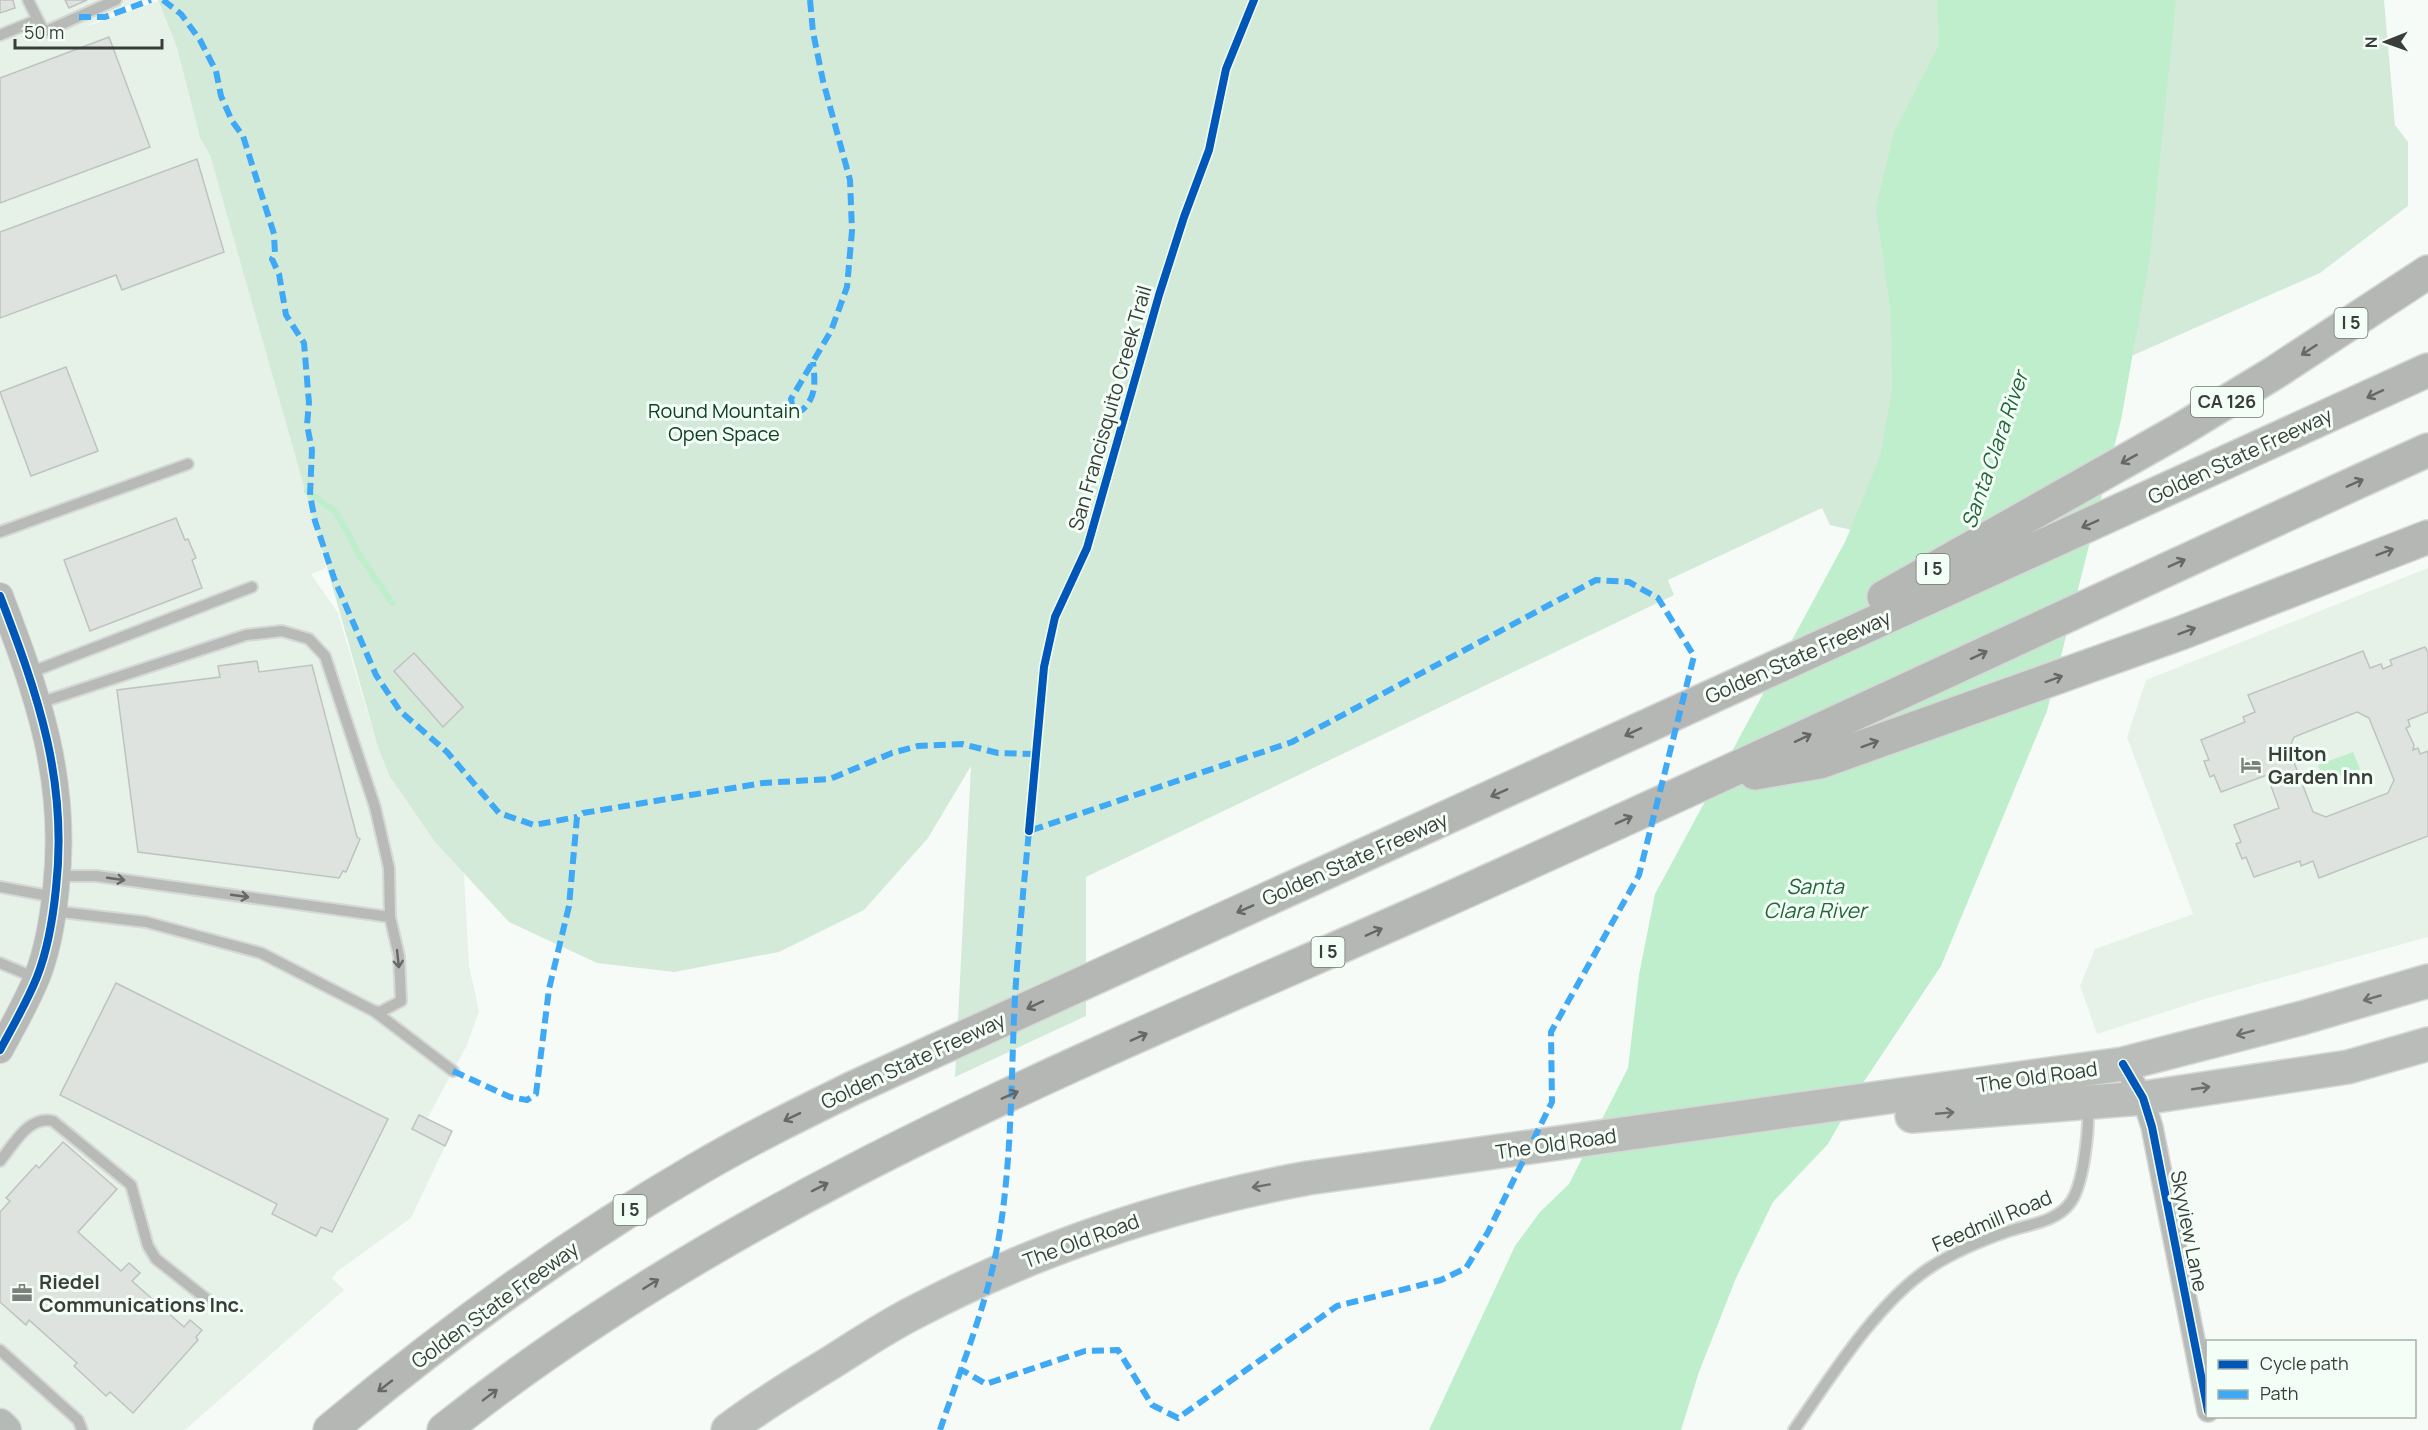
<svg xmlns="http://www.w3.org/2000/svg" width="2428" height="1430" font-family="Manrope,sans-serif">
	<rect width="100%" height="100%" fill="#f6fbf7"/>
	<g fill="#e6f2e8">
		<polygon points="0,0 138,0 85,27 158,1 177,48 200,138 210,155 301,471 326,568 311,574 338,613 368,714 390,777 435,842 464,873 469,966 479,1011 467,1045 427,1119 452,1131 411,1218 338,1271 332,1278 344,1290 185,1430 0,1430"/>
		<polygon points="2428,568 2428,937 2208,998 2097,1034 2080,986 2095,949 2193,914 2127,737 2146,680"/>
	</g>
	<polygon fill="#d3ead9" points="158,0 2384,0 2395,125 2408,142 2408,206 2320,273 2070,383 1877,536 1830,525 1822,508 1668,580 1674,595 1086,877 1086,1016 955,1077 971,766 928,838 864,910 779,952 674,972 597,963 509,922 435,842 390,777 378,747 210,155 200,138 177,48"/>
	<g fill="#bfeecc">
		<polygon points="1937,0 2176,0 2150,257 2121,420 2047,711 1941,966 1861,1086 1828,1144 1773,1202 1736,1278 1699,1372 1681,1430 1429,1430 1515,1246 1540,1212 1569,1184 1628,1068 1639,975 1655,894 1846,540 1880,456 1892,390 1891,313 1876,208 1894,132 1939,45"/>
		<polygon points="2353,752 2360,769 2325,782 2318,765"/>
	</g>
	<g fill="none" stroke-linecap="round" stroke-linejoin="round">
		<polyline stroke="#bfeecc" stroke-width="6" points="307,491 336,512 360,556 392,603"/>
	</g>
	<g fill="#dfe3e0" stroke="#bfc3c0" stroke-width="1.5" fill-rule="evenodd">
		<polygon points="0,0 13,0 15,8 0,13"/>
		<polygon points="65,0 87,0 69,8"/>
		<polygon points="109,37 150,147 0,203 0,78"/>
		<polygon points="197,159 224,252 122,290 116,275 0,318 0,232"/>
		<polygon points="66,367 98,451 31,476 0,392"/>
		<polygon points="176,518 185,540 188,539 196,558 192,560 202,588 90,631 64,560"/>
		<path d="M2425,647L2428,652V712L2408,720L2410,726L2406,728L2414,745L2413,750L2418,748L2420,754L2428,751V836L2319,878L2313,861L2301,866L2300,861L2254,877L2246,857L2242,859L2236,844L2241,842L2234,825L2279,808L2267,775L2221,792L2214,775L2210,777L2204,761L2209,760L2201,740L2245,722L2243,717L2255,712L2248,695L2363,651L2370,668L2381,664L2383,669L2392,665L2390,660ZM2357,712L2369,718L2394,780L2388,793L2326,817L2313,812L2289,749L2294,737Z"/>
		<polygon points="414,653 463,707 443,727 394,671"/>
		<polygon points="257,661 259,672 312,665 357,837 360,839 346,872 343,871 339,878 138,852 117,690 220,677 218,666"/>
		<polygon points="116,983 388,1119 332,1232 321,1227 316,1236 272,1214 277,1204 60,1095"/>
		<polygon points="419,1115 452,1131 445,1146 412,1129"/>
		<polygon points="63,1142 117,1189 78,1232 121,1271 129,1263 140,1273 132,1281 184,1327 190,1320 202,1330 196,1337 198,1340 133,1413 110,1392 106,1396 74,1366 77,1363 29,1320 26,1325 0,1302 0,1212 10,1201 6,1198 36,1165 39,1168"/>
	</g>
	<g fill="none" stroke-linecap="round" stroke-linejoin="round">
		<g stroke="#d5d8d6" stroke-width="14">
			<g id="service">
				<polyline points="28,0 44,32 116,0"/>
				<polyline points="0,35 37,20"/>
				<polyline points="0,532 188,464"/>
				<polyline points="29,673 252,587"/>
				<polyline points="39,703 246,635 282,631 309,639 325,656 375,807 389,868 390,917"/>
				<polyline points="0,887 55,897"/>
				<polyline points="53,911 146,922 261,953 374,1011 380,1012 401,1001 399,956 390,917 96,876 58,876"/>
				<polyline points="0,963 36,978"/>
				<polyline points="374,1011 453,1071"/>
				<path d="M0,1161C14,1144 29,1115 53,1121L131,1185L148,1246L156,1259L218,1308"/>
				<polyline points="0,1350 78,1420 82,1430"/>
				<path d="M1794,1430C1830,1378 1878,1301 1931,1267C1954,1252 1983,1240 2009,1231C2030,1224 2056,1222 2070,1203C2084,1185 2089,1129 2088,1106"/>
			</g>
		</g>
		<g stroke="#d5d8d6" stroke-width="24">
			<polyline id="minor" points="2123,1064 2143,1098 2152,1127 2208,1411"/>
		</g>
		<g stroke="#d5d8d6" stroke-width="28">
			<path id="tertiary" d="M0,596C38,695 68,780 56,888C53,918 48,949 37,977C27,1002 13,1026 0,1050"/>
		</g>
		<g stroke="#d5d8d6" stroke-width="33">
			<polyline id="secondary" points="0,1424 6,1430"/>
		</g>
		<g stroke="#d5d8d6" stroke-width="36">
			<g id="primary">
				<polyline points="1912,1116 2143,1098 2348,1067 2428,1044"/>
				<path d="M728,1430C759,1406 793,1386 827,1365C856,1347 885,1327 917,1311C1040,1247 1172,1203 1308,1178L2123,1064L2302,1018L2428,981"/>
			</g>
		</g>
		<g stroke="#d5d8d6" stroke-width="36">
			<g id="motorway">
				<polyline points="1884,597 2180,430 2274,373 2428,272"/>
				<polyline points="1755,773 1820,762 2181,633 2428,537"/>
				<path d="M330,1430C445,1334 567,1245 696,1170C747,1140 800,1114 853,1088L2428,370"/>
				<path d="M444,1430C739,1195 1093,1057 1435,905C1768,756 2097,600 2428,450"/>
			</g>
		</g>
		<use href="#service" stroke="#b8bab8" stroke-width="10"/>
		<use href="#minor" stroke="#b8bab8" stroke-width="21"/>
		<use href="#tertiary" stroke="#b8bab8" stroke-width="26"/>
		<use href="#secondary" stroke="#b6bab6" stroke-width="30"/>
		<use href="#primary" stroke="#babcba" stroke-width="33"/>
		<use href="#motorway" stroke="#b4b7b4" stroke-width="33"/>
		<g stroke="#3fa9f5" stroke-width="6" stroke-dasharray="12 6" stroke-linecap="butt">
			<polyline points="163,0 181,14 200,40 216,71 221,96 232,121 243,136 274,234 275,254 272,259 279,274 286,315 304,343 309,403 307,425 312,450 310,495 315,521 335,581 376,675 400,711 447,752 499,813 534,825 577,817"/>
			<path d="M810,0L813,32L823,81L850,180L852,231L847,287L831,331L791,399L793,411L802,410C817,397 815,381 813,362"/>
			<polyline points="79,17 105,17 151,0"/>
			<polyline points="453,1071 510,1097 527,1100 536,1094 549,989 569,906 577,817 583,813 763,783 830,779 892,753 918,746 962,744 998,753 1036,754"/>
			<path d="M940,1430C960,1370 985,1310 997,1248C1011,1173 1011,1093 1014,1017C1017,955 1023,893 1029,831L1292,742L1596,580L1629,582L1658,598L1694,656L1639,875L1551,1032L1552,1102L1488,1232L1466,1268L1441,1280L1337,1306L1178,1418L1152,1405L1118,1350L1085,1351L986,1384L960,1369"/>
		</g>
		<g stroke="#f3fef6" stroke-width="11">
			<g id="cycleway">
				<path d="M0,596C38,695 68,780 56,888C53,918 48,949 37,977C27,1002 13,1026 0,1050"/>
				<polyline points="1029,831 1044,667 1055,617 1087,548 1159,295 1184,217 1209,150 1226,69 1254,0"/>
				<polyline points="2123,1064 2143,1098 2152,1127 2208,1411"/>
			</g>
		</g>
		<use href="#cycleway" stroke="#0057b8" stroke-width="8"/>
	</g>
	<defs><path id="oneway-shaft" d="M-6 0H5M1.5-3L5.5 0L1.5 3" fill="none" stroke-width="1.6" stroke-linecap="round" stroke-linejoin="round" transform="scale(1.5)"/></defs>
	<g stroke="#656865">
		<use href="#oneway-shaft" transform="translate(2309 350) rotate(147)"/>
		<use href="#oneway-shaft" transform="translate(2375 394) rotate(155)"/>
		<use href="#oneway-shaft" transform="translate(2129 459) rotate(151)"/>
		<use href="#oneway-shaft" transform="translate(2355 483) rotate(-24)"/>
		<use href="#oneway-shaft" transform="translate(2090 524) rotate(156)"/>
		<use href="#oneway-shaft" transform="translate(2385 552) rotate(-21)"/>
		<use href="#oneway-shaft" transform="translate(2177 563) rotate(-24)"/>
		<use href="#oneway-shaft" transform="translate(2187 631) rotate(-21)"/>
		<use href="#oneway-shaft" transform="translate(1979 655) rotate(-25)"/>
		<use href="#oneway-shaft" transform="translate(2054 679) rotate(-20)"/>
		<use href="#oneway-shaft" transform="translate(1633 732) rotate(155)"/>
		<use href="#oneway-shaft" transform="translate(1803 738) rotate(-25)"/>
		<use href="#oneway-shaft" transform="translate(1870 744) rotate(-20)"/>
		<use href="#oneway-shaft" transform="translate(1499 793) rotate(156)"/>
		<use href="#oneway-shaft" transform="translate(1624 820) rotate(-24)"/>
		<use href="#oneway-shaft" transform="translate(1245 909) rotate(156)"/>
		<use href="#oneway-shaft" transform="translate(1374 932) rotate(-24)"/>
		<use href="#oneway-shaft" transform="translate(1035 1005) rotate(155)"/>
		<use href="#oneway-shaft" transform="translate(1139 1037) rotate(-24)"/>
		<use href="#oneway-shaft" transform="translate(1010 1095) rotate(-24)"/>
		<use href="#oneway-shaft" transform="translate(792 1117) rotate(154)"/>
		<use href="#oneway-shaft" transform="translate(820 1187) rotate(-27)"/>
		<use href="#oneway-shaft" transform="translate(651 1284) rotate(-32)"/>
		<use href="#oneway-shaft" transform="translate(385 1386) rotate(142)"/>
		<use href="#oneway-shaft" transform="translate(490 1395) rotate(-37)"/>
	</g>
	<g stroke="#666967">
		<use href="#oneway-shaft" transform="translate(116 879) rotate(8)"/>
		<use href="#oneway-shaft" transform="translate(240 896) rotate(8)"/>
		<use href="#oneway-shaft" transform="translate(398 959) rotate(84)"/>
	</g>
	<g stroke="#6d706e">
		<use href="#oneway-shaft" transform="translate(2372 998) rotate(164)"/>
		<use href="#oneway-shaft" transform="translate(2245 1033) rotate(165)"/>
		<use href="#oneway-shaft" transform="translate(2201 1088) rotate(-8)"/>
		<use href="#oneway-shaft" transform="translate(1945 1113) rotate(-5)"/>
		<use href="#oneway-shaft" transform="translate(1261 1186) rotate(170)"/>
	</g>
	<defs>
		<g id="hotel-bare" transform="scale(1.62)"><path d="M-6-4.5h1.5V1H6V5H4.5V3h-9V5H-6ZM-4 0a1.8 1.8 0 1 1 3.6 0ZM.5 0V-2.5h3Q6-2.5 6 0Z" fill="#7c807d" stroke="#f3fef6" stroke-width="2.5" paint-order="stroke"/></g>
		<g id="office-bare" transform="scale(1.62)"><path d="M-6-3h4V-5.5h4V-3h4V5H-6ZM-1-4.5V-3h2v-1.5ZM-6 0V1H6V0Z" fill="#7c807d" stroke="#f3fef6" stroke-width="2.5" paint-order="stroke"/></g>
	</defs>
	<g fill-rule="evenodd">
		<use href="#hotel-bare" x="2251" y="765"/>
		<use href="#office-bare" x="22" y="1293"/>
	</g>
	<g text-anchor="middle" stroke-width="6" stroke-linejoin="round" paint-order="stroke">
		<g fill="#f3fef6" stroke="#727873" stroke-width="1.5">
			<rect x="2334.5" y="308" width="33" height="30" rx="4.5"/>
			<rect x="2191" y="387" width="72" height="30" rx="4.5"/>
			<rect x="1916.5" y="554" width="33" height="30" rx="4.5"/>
			<rect x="1311.5" y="937" width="33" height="30" rx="4.5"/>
			<rect x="613.5" y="1195" width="33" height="30" rx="4.5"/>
		</g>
		<g font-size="18" font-weight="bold" fill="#3a3e3b">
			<text x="2351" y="329">I 5</text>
			<text x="2227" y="408">CA 126</text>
			<text x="1933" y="575">I 5</text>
			<text x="1328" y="958">I 5</text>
			<text x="630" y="1216">I 5</text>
		</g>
		<g font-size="20" fill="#3a3e3b" stroke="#f3fef6">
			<text transform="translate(1110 408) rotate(-74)" y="7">San Francisquito Creek Trail</text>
			<text transform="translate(2240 456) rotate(-25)" y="7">Golden State Freeway</text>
			<text transform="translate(1798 657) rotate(-24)" y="7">Golden State Freeway</text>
			<text transform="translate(1355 859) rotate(-24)" y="7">Golden State Freeway</text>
			<text transform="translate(913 1061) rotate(-25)" y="7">Golden State Freeway</text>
			<text transform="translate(2037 1077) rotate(-8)" y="7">The Old Road</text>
			<text transform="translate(1556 1144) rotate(-8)" y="7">The Old Road</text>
			<text transform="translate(1992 1221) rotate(-23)" y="7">Feedmill Road</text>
			<text transform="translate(2189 1231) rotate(79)" y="7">Skyview Lane</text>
			<text transform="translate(1081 1241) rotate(-20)" y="7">The Old Road</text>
			<text transform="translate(495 1305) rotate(-36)" y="7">Golden State Freeway</text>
		</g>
		<g font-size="20" fill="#114123" stroke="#f3fef6">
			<text x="724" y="418">Round Mountain<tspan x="724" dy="23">Open Space</tspan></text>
		</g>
		<g font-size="20" font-weight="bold" fill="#3a3e3b" stroke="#f3fef6" text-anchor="start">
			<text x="2268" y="761">Hilton<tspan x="2268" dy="23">Garden Inn</tspan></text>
			<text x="39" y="1289">Riedel<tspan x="39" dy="23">Communications Inc.</tspan></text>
		</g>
		<g font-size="21" font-style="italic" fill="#22663a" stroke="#f3fef6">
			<text transform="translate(1995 450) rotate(-71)" y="7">Santa Clara River</text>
			<text x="1815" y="894">Santa<tspan x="1815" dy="24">Clara River</tspan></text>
		</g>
	</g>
	<rect x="2206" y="1340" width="210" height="78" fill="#f3fef6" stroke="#a9b1ab" stroke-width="1.5"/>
	<rect x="2218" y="1360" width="30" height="9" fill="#0057b8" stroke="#a9b1ab" stroke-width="1.5"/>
	<text x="2260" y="1370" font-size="18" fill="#3a3e3b">Cycle path</text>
	<rect x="2218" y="1390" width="30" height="9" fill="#3fa9f5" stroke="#a9b1ab" stroke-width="1.5"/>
	<text x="2260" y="1400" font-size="18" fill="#3a3e3b">Path</text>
	<g transform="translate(2386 42) rotate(269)" stroke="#f3fef6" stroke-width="4.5" paint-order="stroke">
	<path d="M0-4.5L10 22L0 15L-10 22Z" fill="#3a3e3b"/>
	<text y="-9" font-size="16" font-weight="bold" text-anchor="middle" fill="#3a3e3b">N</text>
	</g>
	<path d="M15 39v9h147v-9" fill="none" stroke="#3a3e3b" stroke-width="3"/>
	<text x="24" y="39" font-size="18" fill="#3a3e3b" stroke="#f3fef6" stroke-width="4.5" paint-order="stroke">50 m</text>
</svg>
